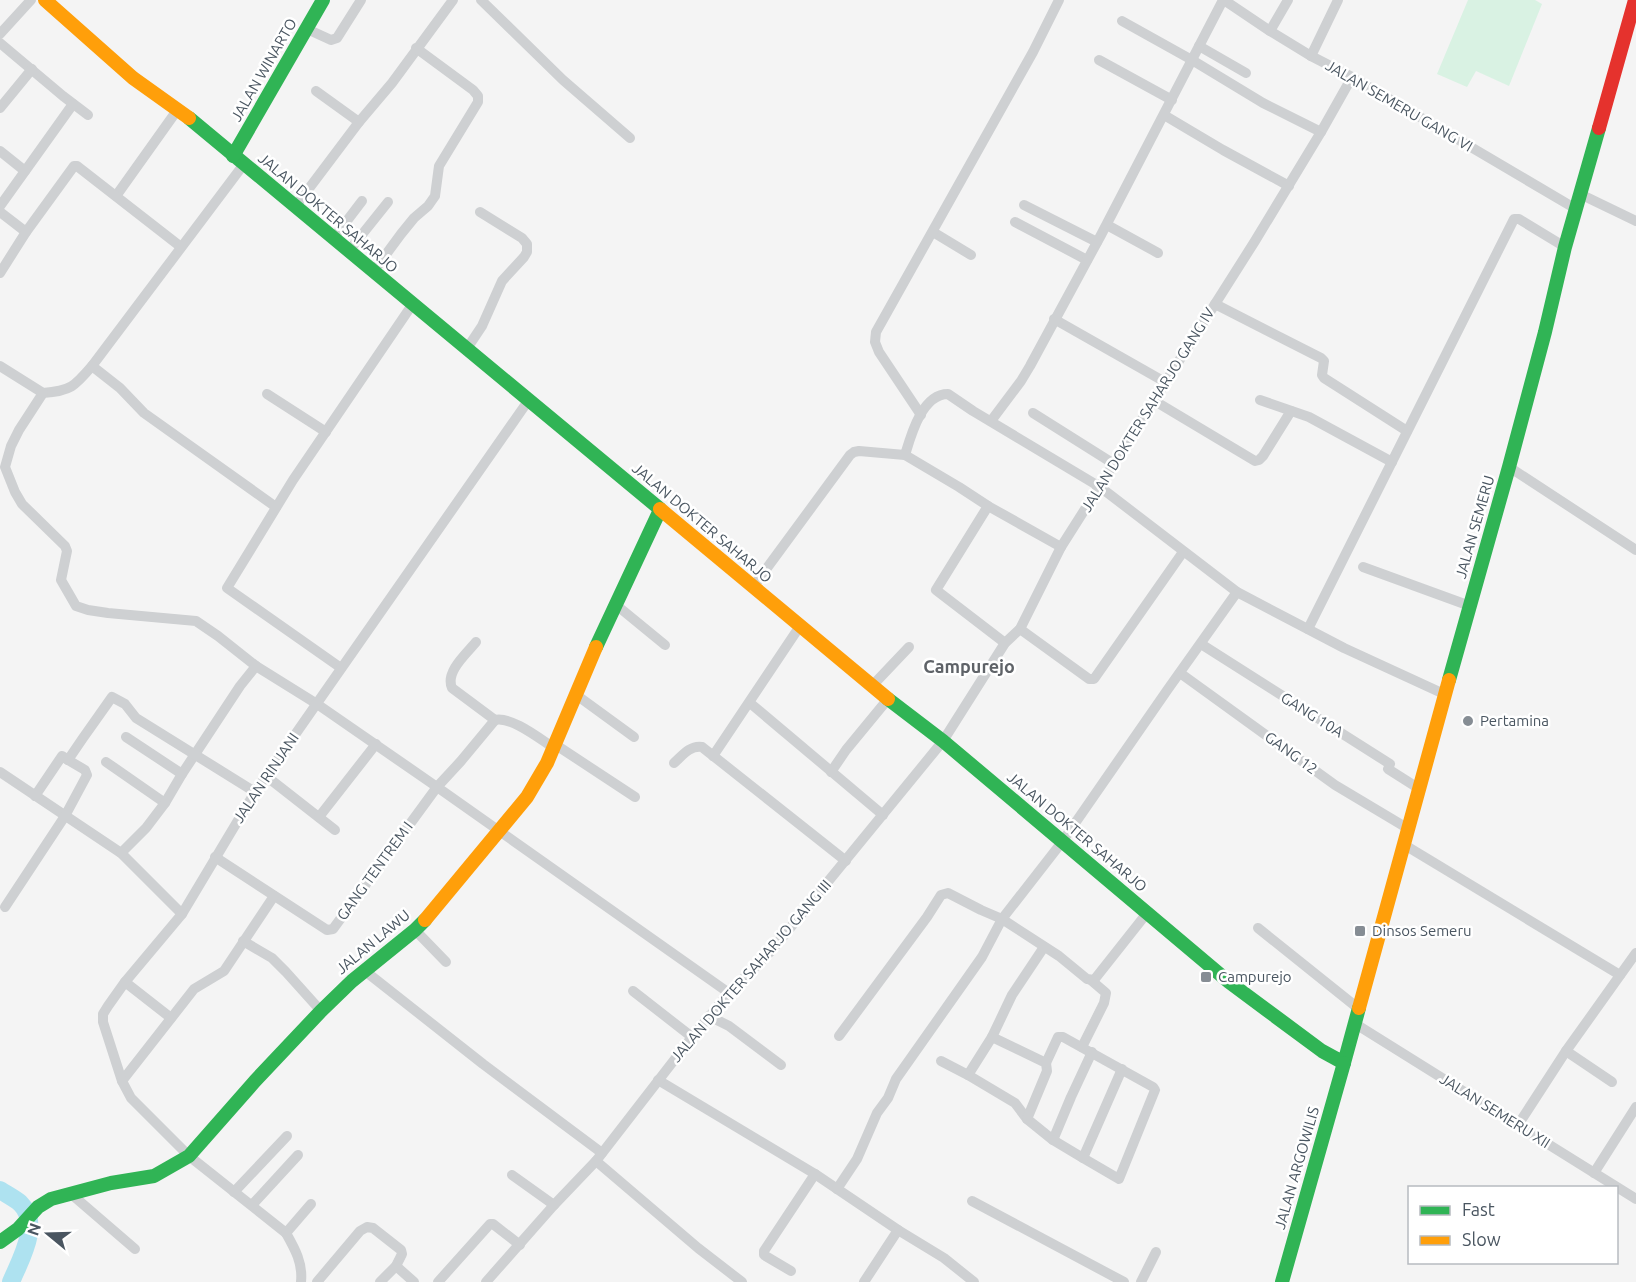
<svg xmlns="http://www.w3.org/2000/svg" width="1636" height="1282" font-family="Ubuntu,sans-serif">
	<rect width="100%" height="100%" fill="#f4f4f4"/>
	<polygon fill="#d9f2e3" points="1468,0 1535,0 1542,4 1509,86 1476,71 1467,87 1437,74"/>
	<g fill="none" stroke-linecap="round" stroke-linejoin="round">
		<path stroke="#aee2f0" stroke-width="18" d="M0,1190C6,1194 14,1198 20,1203C42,1224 20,1260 11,1282"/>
		<g stroke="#ced0d2" stroke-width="10">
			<polyline points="481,0 563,80 630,138"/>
			<polyline points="1224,0 1270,31 1311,56 1352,77 1576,209"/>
			<polyline points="1122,21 1192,60 1263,103 1321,132"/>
			<polyline points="307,29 331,40 337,38 361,0"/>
			<polyline points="1270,31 1288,0"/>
			<polyline points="0,34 31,0"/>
			<polyline points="0,43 63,96 88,115"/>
			<polyline points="1199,46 1246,73"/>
			<polyline points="1311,56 1338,0"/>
			<polyline points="1099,60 1172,100"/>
			<polyline points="316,91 359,122"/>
			<polyline points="0,108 32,69"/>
			<polyline points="1164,115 1223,150 1289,186"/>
			<polyline points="0,151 25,171"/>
			<path d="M244,164L92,366C75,386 71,391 43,393L19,430L11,446L5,467L15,492L22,504L65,546L67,551L61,580L76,606L88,610L108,613L196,621L218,636L256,666"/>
			<polyline points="1580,194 1636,221"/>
			<polyline points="116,196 178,109"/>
			<polyline points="1024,205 1097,242"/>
			<polyline points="0,206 73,104"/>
			<polyline points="295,207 359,122 392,83 453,0"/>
			<polyline points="0,212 26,232"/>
			<polyline points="1015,222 1087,260"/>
			<polyline points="1107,225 1158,253"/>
			<polyline points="933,232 971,255"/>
			<polyline points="333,239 362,201"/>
			<polyline points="348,252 388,202"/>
			<polyline points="373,272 401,234 414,218 428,206 435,196 439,166 478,102 478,96 473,90 416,48"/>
			<polyline points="0,273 26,232 74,166 77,166 181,247"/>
			<polyline points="1215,304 1321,358 1324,361 1322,375 1324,378 1407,431"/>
			<polyline points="1054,319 1165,382"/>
			<polyline points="466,350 482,326 502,281 524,257 527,252 527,244 522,238 480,212"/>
			<polyline points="0,366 43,393"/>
			<polyline points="92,366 120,388 144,413 276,507"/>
			<polyline points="267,394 326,432"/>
			<polyline points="1153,400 1255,461 1259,460 1263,456 1291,411"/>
			<polyline points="1260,400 1309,417 1392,462"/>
			<polyline points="1033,413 1114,464"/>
			<polyline points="921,415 879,352 875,342 876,332 1033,52 1059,0"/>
			<polyline points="991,421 1021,381 1030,366 1101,235 1223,0"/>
			<path d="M905,455C911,435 922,394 948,394L973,411L1100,487L1237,592L1344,648L1444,694"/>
			<polyline points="1509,467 1636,550"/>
			<polyline points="988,506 936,590 1005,643"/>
			<polyline points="1363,567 1470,606"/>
			<polyline points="753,587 850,455 854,452 859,451 905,455 959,487 988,506 1061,547"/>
			<polyline points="615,604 665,645"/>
			<polyline points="1020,629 1089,679 1094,679 1183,552"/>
			<polyline points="1308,629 1514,219 1519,219 1565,247"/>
			<path d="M476,642C466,654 445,672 452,688L495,720L461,761L437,787L729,993"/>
			<polyline points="1201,644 1390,764 1388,769 1418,788"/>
			<polyline points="341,668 227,588 293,480 412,305"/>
			<polyline points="1180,673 1335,785 1407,828"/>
			<polyline points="872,686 909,647"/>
			<polyline points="575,694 634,737"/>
			<polyline points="750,703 883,815"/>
			<path d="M495,720C511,716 540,739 554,748"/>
			<polyline points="126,737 182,774"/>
			<polyline points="556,745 635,797"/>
			<polyline points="713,756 800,626"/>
			<polyline points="106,762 165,803"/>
			<path d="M674,763C682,756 690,745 702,747L846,861"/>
			<polyline points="0,772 121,853 182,914"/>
			<polyline points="831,772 846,750 888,699"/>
			<polyline points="266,776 335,830"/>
			<polyline points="35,796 62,756 68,760"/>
			<polyline points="319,817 376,744"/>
			<polyline points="1403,844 1620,975"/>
			<polyline points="121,853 146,828 165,803 182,774 240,686 256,666 317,704 437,787 333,929 327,930 215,857"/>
			<polyline points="5,907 65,816 87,775 85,770 68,760 83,738 112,697 125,704 136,718 255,792"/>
			<polyline points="1258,928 1359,1009"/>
			<polyline points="415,930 446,962"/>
			<polyline points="243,941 272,958 286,972 321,1011"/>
			<polyline points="1044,947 1012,995 992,1037 968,1075 1015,1103 1027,1119 1053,1140 1071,1097 1092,1052"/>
			<polyline points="365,971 483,1064 602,1153"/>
			<polyline points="125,982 171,1018"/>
			<polyline points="633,991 692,1037"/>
			<polyline points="709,1016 729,1026 781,1065"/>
			<polyline points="1354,1023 1636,1199"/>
			<polyline points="839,1036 927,917 941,895 948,893 981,910 1002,919 1059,956 1087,979 1094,980 1147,913"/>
			<polyline points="992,1037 1046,1063 1047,1071 1027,1119"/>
			<polyline points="1082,1047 1104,1003 1106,993 1092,981"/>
			<polyline points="1566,1051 1612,1082"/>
			<polyline points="941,1061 968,1075"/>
			<polyline points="1046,1063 1058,1037 1063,1037 1153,1087 1155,1090 1119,1179 1083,1158"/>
			<polyline points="658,1080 815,1174 898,1230 944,1258 974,1282"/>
			<polyline points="122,1081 194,989 224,971 274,896"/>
			<polyline points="1518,1125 1566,1051 1636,953"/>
			<polyline points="1053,1140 1083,1158 1122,1069"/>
			<polyline points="596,1161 698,1248 742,1282"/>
			<polyline points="1594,1173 1636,1107"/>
			<polyline points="512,1175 554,1205"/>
			<polyline points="837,1189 857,1159 877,1113 888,1098 896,1079 982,957 1002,919 1062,842 1168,689 1237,592"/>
			<polyline points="234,1192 287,1136"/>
			<polyline points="70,1193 135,1249"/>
			<polyline points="972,1201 1124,1282"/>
			<polyline points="311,1204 286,1233 189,1156 131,1098 122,1081 103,1022 103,1014 108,1006 125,982 182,914 255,792 528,401"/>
			<polyline points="252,1205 298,1155"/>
			<path d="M286,1233C295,1249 303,1263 301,1282"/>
			<polyline points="396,1266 414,1282"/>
			<polyline points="791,1271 764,1255 764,1251 815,1174"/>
			<polyline points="317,1282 360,1231 367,1227 373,1228 401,1250 402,1254 396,1266 380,1282"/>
			<polyline points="438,1282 490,1224 493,1224 520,1245"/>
			<polyline points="486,1282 554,1205 596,1161 692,1037 729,993 772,950 943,741 1005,643 1020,629 1061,547 1255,241 1321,132 1352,77"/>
			<polyline points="864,1282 898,1230"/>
			<polyline points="1141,1282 1156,1252"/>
		</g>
		<g stroke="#30b455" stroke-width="14">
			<polyline points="189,118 660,509"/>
			<polyline points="233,156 323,0"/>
			<polyline points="596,647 660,510"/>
			<polyline points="1449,680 1509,467 1545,332 1565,247 1599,128"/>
			<polyline points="888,699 943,741 1229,982 1322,1051 1344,1063 1359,1008"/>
			<polyline points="0,1242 18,1229 38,1207 51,1199 111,1183 154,1176 189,1156 255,1081 321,1011 352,981 415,930 425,920"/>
			<polyline points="1282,1282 1344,1063"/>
		</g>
		<g stroke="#ff9f0a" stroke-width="14">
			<polyline points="45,0 133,78 189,118"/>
			<polyline points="660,509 888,699"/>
			<polyline points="425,920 527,797 547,763 596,647"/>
			<polyline points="1359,1008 1449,680"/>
		</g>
		<polyline stroke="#e5322d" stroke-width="14" points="1599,128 1635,0"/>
	</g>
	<g fill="#868d94" stroke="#fff" stroke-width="2">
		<circle cx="1468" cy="721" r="6"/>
		<rect x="1354" y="925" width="12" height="12" rx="3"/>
		<rect x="1200" y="971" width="12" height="12" rx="3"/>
	</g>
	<g text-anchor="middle" stroke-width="5" stroke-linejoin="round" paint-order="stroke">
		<g font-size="15" fill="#4a5661" stroke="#fff">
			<text transform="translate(264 70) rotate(-60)" y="5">JALAN WINARTO</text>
			<text transform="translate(1399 106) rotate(30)" y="5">JALAN SEMERU GANG VI</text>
			<text transform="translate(328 213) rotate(40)" y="5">JALAN DOKTER SAHARJO</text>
			<text transform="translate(1148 410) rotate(-58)" y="5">JALAN DOKTER SAHARJO GANG IV</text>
			<text transform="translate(702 523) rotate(40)" y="5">JALAN DOKTER SAHARJO</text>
			<text transform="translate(1475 527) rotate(-74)" y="5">JALAN SEMERU</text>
			<text transform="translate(1312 715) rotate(32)" y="5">GANG 10A</text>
			<text transform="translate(1291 753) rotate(36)" y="5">GANG 12</text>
			<text transform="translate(266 778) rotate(-56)" y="5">JALAN RINJANI</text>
			<text transform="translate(1077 832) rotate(40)" y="5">JALAN DOKTER SAHARJO</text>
			<text transform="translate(375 871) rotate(-54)" y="5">GANG TENTREM I</text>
			<text transform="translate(373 942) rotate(-40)" y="5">JALAN LAWU</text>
			<text transform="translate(751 971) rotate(-49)" y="5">JALAN DOKTER SAHARJO GANG III</text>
			<text transform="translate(1495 1111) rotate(32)" y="5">JALAN SEMERU XII</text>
			<text transform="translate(1297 1168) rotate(-74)" y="5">JALAN ARGOWILIS</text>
		</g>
		<g font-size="15" fill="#4a5661" stroke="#fff" text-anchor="start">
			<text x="1480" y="726">Pertamina</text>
			<text x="1372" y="936">Dinsos Semeru</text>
			<text x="1218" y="982">Campurejo</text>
		</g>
		<g font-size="18" font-weight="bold" fill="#5f6368" stroke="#fff">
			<text x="969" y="673">Campurejo</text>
		</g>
	</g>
	<rect x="1408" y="1186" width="210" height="78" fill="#ffffff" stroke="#b7bbc0" stroke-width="1.5"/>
	<rect x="1420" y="1206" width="30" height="9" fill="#30b455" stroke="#b7bbc0" stroke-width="1.5"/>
	<text x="1462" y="1216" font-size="18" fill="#4a5661">Fast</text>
	<rect x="1420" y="1236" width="30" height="9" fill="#ff9f0a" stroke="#b7bbc0" stroke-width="1.5"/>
	<text x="1462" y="1246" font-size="18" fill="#4a5661">Slow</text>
	<g transform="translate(48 1234) rotate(289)" stroke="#ffffff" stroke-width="4.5" paint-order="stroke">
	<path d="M0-4.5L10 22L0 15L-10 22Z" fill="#4a5661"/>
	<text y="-9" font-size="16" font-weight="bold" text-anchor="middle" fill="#4a5661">N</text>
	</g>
</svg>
